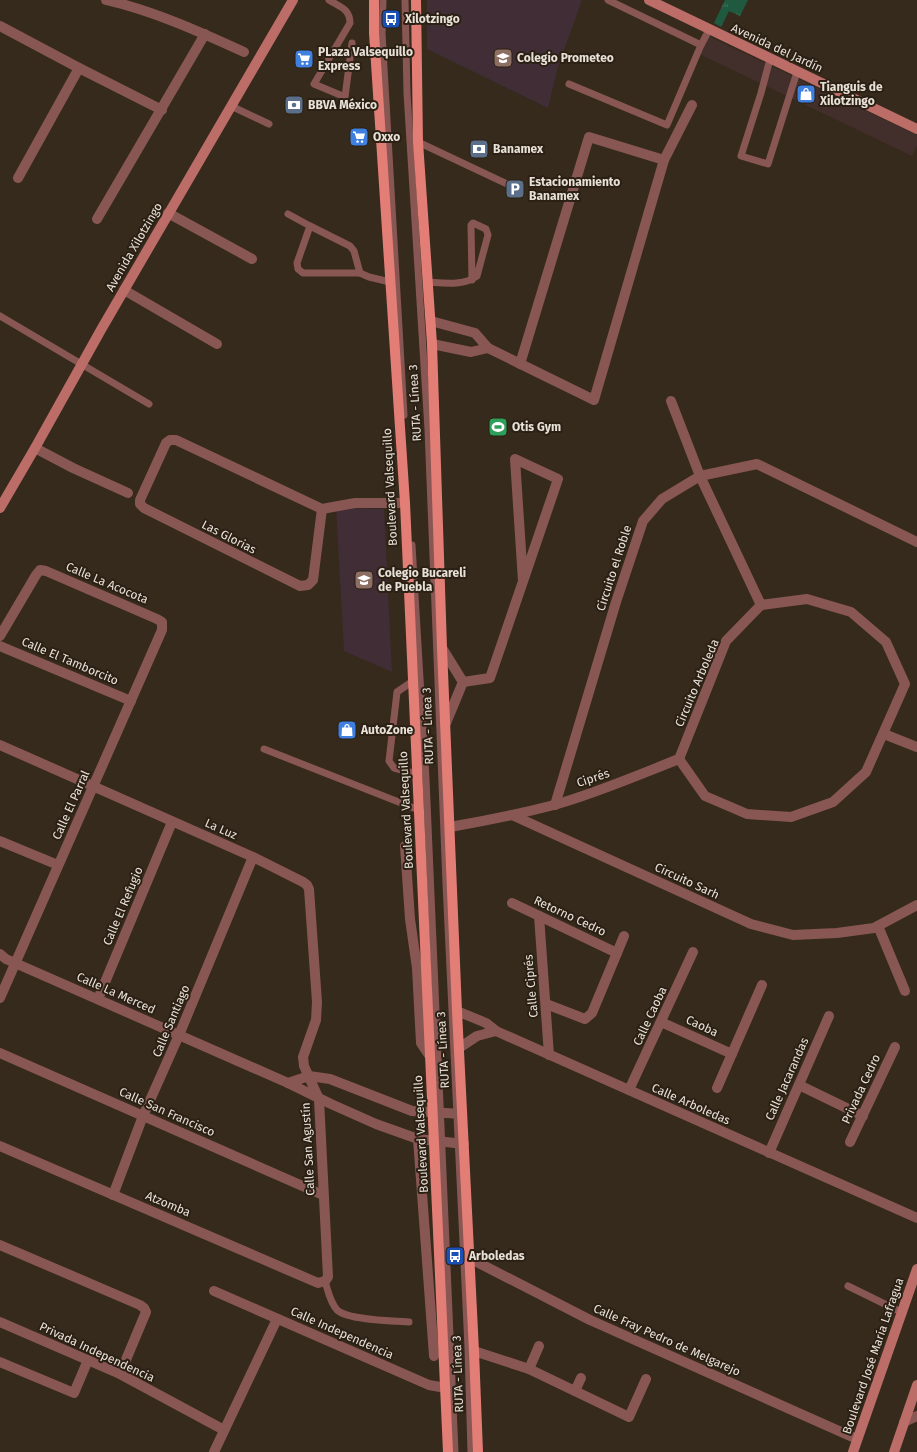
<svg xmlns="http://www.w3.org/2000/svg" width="917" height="1452" font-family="'Fira Sans',sans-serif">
	<defs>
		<pattern id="grass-tufts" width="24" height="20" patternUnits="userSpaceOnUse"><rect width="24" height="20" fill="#1e5940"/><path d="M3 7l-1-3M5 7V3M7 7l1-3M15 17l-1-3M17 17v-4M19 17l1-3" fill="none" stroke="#3f715b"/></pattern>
	</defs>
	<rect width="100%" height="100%" fill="#352a1c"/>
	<polygon fill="#422e2a" points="704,34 917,135 917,146 912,156 695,52"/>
	<g fill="#402d36">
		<polygon points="427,0 582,0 558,67 548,108 427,49"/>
		<polygon points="336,508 384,509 392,672 344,651"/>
	</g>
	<polygon fill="url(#grass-tufts)" points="725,0 748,0 740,16 729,11 721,27 714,23"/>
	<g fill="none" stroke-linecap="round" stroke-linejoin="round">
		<g stroke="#895753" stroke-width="7">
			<path d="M329,0C340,7 350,9 350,23L314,84L345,97L352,43"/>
			<polyline points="383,0 382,33 404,415"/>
			<polyline points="405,0 407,93 428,429 446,884 468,1347 471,1452"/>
			<polyline points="701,45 709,30"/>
			<polyline points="770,59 761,93 741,156 768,164 797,72"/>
			<polyline points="569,84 667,125 701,45 608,0"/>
			<polyline points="231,106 269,124"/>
			<polyline points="418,142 520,190"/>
			<polyline points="288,214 310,226 297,263 298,269 303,273 360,273 369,277 390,282"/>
			<polyline points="310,226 350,246 354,251 360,273"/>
			<path d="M428,282C444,283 464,286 477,276L488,235L486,229L473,223L471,225L472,280"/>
			<polyline points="0,316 149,404"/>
			<polyline points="412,545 426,779 455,1452"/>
			<polyline points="413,681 397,692 389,761 394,768 417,774"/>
			<polyline points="264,749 419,810"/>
			<path d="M325,1281C328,1291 330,1302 337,1310C347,1320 393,1321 409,1322"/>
			<polyline points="848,1286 903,1313"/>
		</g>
		<g stroke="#895753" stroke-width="10">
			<path d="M106,0C154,11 200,32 244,52"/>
			<polyline points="0,26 79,68 162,110"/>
			<polyline points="18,178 79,68"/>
			<polyline points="168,213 252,259"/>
			<polyline points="97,219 205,34"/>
			<polyline points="124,290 217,344"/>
			<polyline points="431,321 475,333 488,348 594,400 664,160 692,105"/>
			<polyline points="432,344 471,352 488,348"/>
			<polyline points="520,364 589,137 664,160"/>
			<polyline points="671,401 700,476 761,605"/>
			<polyline points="35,448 73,468 128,493"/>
			<polyline points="322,509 313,580 308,585 300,586 144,508 140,504 140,500 166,443 170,440 176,440 322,509 355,503 405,503"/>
			<polygon points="807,599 851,612 886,642 905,684 866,772 833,802 791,817 747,814 705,796 679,759 726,641 761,605"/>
			<polyline points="0,636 36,575 40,570 46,571 157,619 162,622 162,630 0,998"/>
			<polyline points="0,646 131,701"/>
			<polyline points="442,648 463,682 446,723"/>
			<polyline points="463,682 490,678 558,479 515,459 523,581"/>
			<polyline points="884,734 917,747"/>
			<polyline points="0,745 253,857 303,882 307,885 309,889 317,1002 316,1020 303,1057 304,1066 319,1099 328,1277 325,1281 318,1283 0,1146"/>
			<polyline points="555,805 616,602 643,521 662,499 700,476 757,464 917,542"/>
			<polyline points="512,815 751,924 793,935 837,933 874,928 917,905"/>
			<path d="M450,827C485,821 519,814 554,805C597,793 638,775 679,759"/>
			<polyline points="0,841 58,865"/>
			<polyline points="405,846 410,919 417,968 421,1043 431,1058"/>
			<polyline points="512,903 617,953"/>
			<polyline points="539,916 549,1055"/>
			<polyline points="878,926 905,991"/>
			<polyline points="0,954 6,959 288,1083 331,1104 376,1124 418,1139 464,1144"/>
			<polyline points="98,999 172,822"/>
			<polyline points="546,1004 585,1019 592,1013 624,936"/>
			<polyline points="457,1011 486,1023 496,1031 917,1218"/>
			<polyline points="661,1022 732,1054"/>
			<polyline points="459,1048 477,1036 496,1031"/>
			<polyline points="0,1053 323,1195"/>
			<polyline points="288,1083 309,1076 330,1079 412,1111 462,1114"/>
			<polyline points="799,1085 863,1116"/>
			<polyline points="717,1088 762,985"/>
			<polyline points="629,1090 693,952"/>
			<polyline points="418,1139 434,1356"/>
			<polyline points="850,1142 895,1047"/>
			<polyline points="769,1153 829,1016"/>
			<polyline points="113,1195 143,1116 179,1035 253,857"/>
			<polyline points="0,1245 140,1305 144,1308 146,1312 120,1374"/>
			<polyline points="469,1258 590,1320 857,1439"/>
			<polyline points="214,1291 429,1385 446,1388"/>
			<polyline points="0,1322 120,1374 224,1430"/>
			<polyline points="474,1351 529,1369 629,1417 646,1379"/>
			<polyline points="0,1362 74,1393 88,1360"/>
			<polyline points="529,1369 539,1346"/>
			<polyline points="575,1391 581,1378"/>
			<polyline points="904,1422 917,1416"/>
			<polyline points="214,1452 277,1319"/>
		</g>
		<g stroke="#bc6d67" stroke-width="10">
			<polyline points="649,0 917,129"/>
			<polyline points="0,508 35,448 102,328 293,0"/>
			<polyline points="853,1452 917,1269"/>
			<polyline points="894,1452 917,1385"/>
		</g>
		<g stroke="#e37e77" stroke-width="10">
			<polyline points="374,0 374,33 405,503 448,1452"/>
			<polyline points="416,0 418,142 432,344 442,648 457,1011 474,1351 478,1452"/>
		</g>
	</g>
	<defs>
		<g id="bus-square" transform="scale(1)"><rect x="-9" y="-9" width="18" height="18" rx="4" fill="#1a4fb4" stroke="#2b2013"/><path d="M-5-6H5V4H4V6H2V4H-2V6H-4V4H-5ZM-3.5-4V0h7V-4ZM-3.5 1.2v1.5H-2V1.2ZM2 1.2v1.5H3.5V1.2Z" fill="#fff"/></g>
		<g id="school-square" transform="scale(1)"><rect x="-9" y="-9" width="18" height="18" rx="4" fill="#8d6e63" stroke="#2b2013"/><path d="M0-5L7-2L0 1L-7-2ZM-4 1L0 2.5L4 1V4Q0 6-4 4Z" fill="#fff"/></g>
		<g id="supermarket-square" transform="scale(1)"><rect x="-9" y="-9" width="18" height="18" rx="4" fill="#3f7fe0" stroke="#2b2013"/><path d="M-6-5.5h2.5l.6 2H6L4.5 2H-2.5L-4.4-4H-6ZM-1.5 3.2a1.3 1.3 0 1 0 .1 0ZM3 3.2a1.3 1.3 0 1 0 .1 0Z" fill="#fff"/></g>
		<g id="shop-square" transform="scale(1)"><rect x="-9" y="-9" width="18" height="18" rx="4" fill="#3f7fe0" stroke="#2b2013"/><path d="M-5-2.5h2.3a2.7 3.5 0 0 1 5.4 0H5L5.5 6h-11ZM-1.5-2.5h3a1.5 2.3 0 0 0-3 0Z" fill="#fff"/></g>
		<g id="bank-square" transform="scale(1)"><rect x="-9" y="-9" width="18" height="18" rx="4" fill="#5c6f8a" stroke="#2b2013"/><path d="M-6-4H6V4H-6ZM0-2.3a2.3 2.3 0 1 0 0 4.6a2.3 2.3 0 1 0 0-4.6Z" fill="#fff"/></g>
		<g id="parking-square" transform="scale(1)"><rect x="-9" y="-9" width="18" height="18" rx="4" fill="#5c6f8a" stroke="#2b2013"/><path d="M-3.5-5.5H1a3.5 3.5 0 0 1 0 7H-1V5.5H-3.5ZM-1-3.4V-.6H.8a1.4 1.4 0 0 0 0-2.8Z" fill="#fff"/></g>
		<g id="stadium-square" transform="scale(1)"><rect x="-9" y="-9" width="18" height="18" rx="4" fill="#2e9e5b" stroke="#2b2013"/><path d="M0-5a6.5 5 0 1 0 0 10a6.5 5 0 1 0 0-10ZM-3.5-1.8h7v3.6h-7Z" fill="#fff"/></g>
	</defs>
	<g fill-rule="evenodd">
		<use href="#bus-square" x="391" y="19"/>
		<use href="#school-square" x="503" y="58"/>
		<use href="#supermarket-square" x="304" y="59"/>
		<use href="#shop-square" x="806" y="94"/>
		<use href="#bank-square" x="294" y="105"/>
		<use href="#supermarket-square" x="359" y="137"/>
		<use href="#bank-square" x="479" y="149"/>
		<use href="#parking-square" x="515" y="189"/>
		<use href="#stadium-square" x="498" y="427"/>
		<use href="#school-square" x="364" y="580"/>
		<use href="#shop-square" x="347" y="730"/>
		<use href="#bus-square" x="455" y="1256"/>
	</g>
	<g text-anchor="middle" stroke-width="4" stroke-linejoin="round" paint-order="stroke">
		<g font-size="12" font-weight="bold" fill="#e8e1d8" stroke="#2b2013" text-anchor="start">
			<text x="405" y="23">Xilotzingo</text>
			<text x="318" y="56">PLaza Valsequillo<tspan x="318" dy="14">Express</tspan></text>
			<text x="517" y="62">Colegio Prometeo</text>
			<text x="820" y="91">Tianguis de<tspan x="820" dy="14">Xilotzingo</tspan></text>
			<text x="308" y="109">BBVA México</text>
			<text x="373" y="141">Oxxo</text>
			<text x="493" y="153">Banamex</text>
			<text x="529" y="186">Estacionamiento<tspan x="529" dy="14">Banamex</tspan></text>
			<text x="512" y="431">Otis Gym</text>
			<text x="378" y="577">Colegio Bucareli<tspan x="378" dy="14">de Puebla</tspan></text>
			<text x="361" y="734">AutoZone</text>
			<text x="469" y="1260">Arboledas</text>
		</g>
		<g font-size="12" fill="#e8e1d8" stroke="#2b2013">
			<text transform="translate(777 48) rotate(25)" y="4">Avenida del Jardín</text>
			<text transform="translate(134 247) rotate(-60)" y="4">Avenida Xilotzingo</text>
			<text transform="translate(415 403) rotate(-93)" y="4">RUTA - Línea 3</text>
			<text transform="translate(390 487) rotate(-93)" y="4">Boulevard Valsequillo</text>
			<text transform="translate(229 537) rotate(27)" y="4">Las Glorias</text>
			<text transform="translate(614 568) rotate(-72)" y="4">Circuito el Roble</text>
			<text transform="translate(107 583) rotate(23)" y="4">Calle La Acocota</text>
			<text transform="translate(70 661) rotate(23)" y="4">Calle El Tamborcito</text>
			<text transform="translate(697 683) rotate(-67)" y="4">Circuito Arboleda</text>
			<text transform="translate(428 726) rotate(-92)" y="4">RUTA - Línea 3</text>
			<text transform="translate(593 778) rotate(-18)" y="4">Ciprés</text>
			<text transform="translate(71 805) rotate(-66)" y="4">Calle El Parral</text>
			<text transform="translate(406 810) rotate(-93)" y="4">Boulevard Valsequillo</text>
			<text transform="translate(221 829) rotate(24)" y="4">La Luz</text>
			<text transform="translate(687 881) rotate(25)" y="4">Circuito Sarh</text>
			<text transform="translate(123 906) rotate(-67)" y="4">Calle El Refugio</text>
			<text transform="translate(570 916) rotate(25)" y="4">Retorno Cedro</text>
			<text transform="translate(531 986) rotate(-95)" y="4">Calle Ciprés</text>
			<text transform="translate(116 993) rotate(24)" y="4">Calle La Merced</text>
			<text transform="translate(650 1016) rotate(-65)" y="4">Calle Caoba</text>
			<text transform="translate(171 1021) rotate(-67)" y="4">Calle Santiago</text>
			<text transform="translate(702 1026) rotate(25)" y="4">Caoba</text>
			<text transform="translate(443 1050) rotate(-93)" y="4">RUTA - Línea 3</text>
			<text transform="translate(787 1079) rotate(-66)" y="4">Calle Jacarandas</text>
			<text transform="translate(861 1089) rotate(-65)" y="4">Privada Cedro</text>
			<text transform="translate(691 1104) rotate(24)" y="4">Calle Arboledas</text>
			<text transform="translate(167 1112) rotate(24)" y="4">Calle San Francisco</text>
			<text transform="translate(421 1134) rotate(-93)" y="4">Boulevard Valsequillo</text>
			<text transform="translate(308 1149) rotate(-93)" y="4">Calle San Agustín</text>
			<text transform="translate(168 1204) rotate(23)" y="4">Atzomba</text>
			<text transform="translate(342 1333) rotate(24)" y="4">Calle Independencia</text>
			<text transform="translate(667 1340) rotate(24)" y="4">Calle Fray Pedro de Melgarejo</text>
			<text transform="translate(97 1352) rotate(25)" y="4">Privada Independencia</text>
			<text transform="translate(873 1356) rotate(-71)" y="4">Boulevard José María Lafragua</text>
			<text transform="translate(458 1374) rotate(-92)" y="4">RUTA - Línea 3</text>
		</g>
	</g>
</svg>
